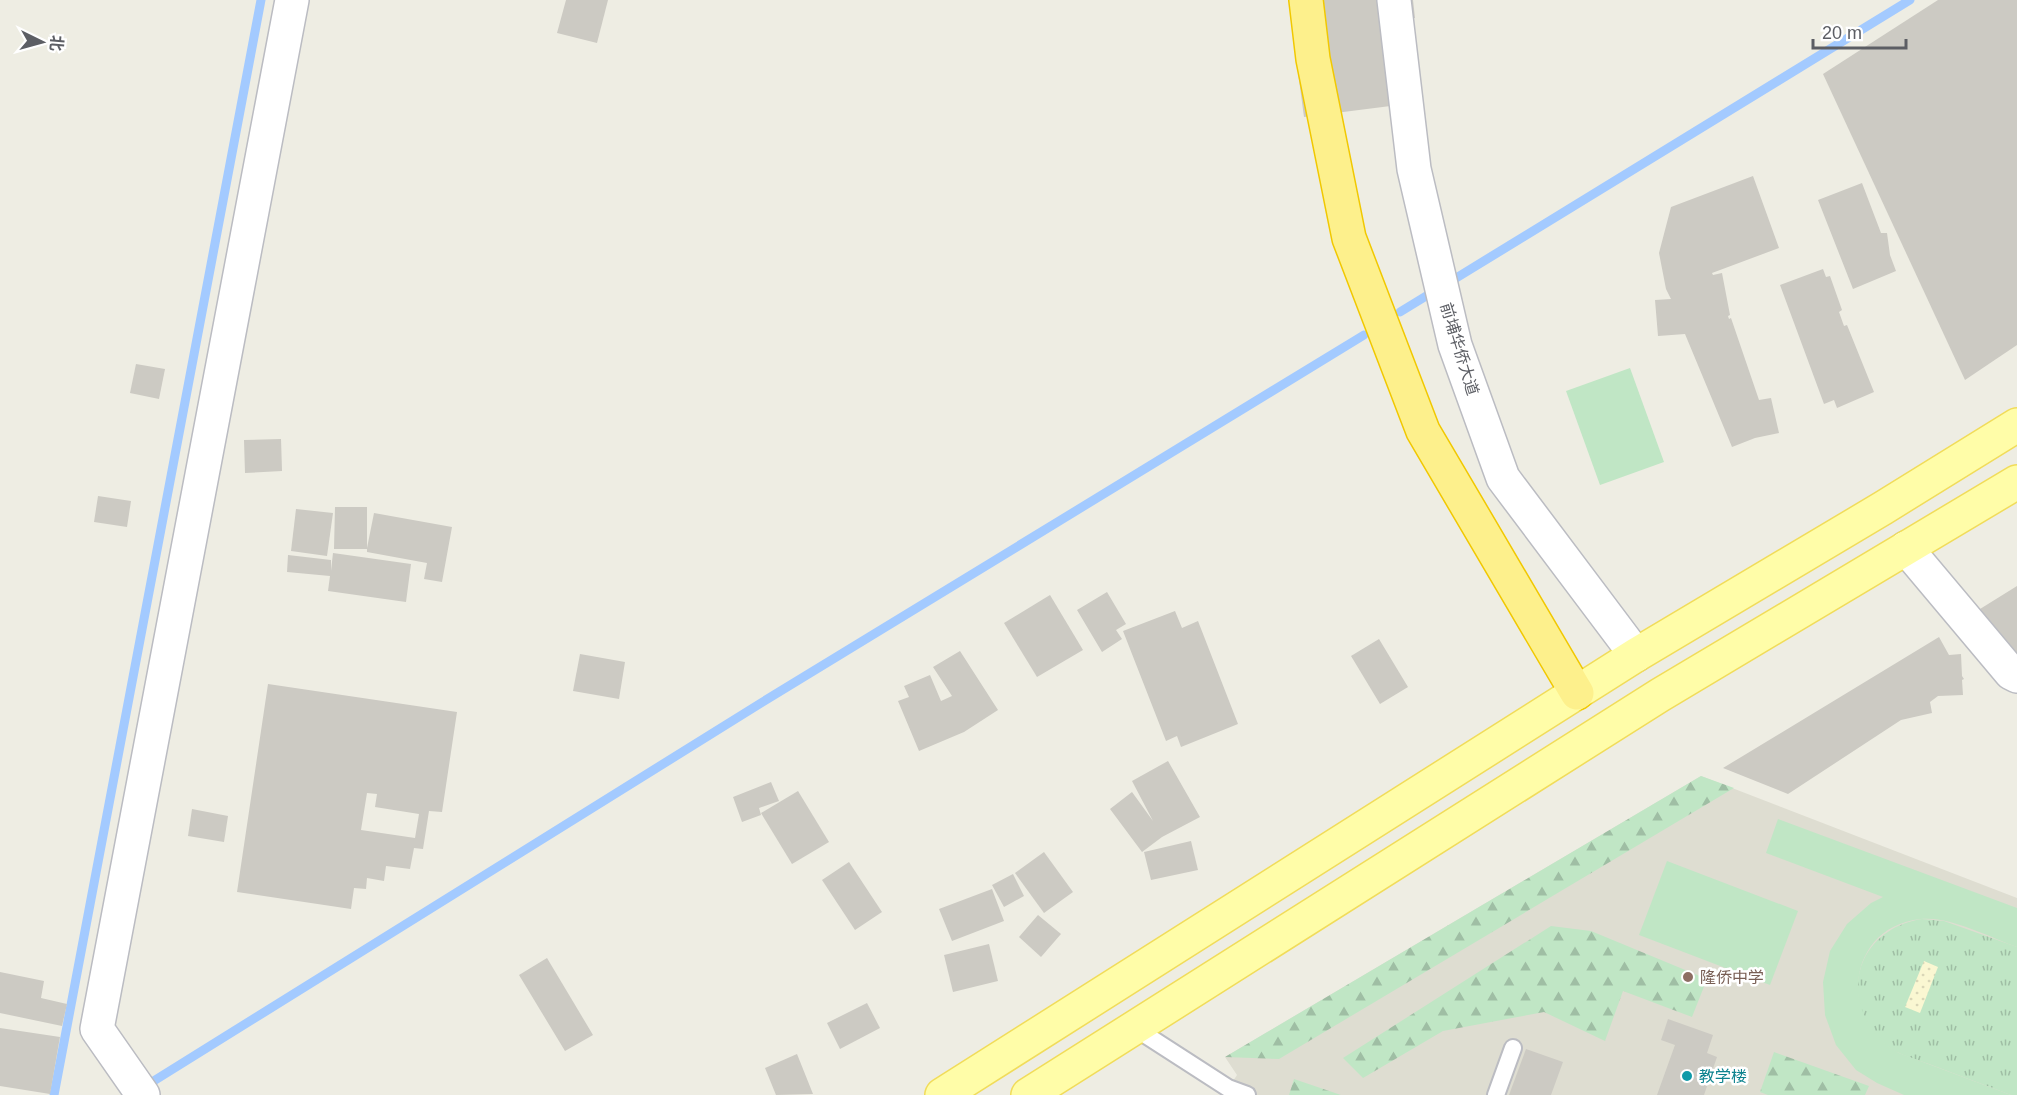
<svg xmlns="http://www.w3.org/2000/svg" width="2017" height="1095" font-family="Helvetica,'Noto Sans SC',sans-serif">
	<defs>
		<pattern id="grass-tufts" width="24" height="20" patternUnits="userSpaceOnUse" patternTransform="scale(1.5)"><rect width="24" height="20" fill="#c0e6c5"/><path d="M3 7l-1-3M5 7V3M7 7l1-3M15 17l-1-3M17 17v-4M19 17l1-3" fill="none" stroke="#9fbea4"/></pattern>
		<pattern id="forest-firs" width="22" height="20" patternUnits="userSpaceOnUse" patternTransform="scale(1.5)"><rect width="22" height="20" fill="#c0e6c5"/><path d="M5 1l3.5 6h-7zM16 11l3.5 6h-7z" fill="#9fbea4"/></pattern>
		<pattern id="sand-dots" width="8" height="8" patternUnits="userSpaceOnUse" patternTransform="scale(1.5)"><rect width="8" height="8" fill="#faf7d2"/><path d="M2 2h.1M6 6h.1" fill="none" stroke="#d9d6b7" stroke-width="1.8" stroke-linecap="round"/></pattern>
	</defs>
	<rect width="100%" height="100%" fill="#eeede3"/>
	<polygon fill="#deddd1" points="1701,776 2017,898 2017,1095 1224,1095 1237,1075 1225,1057"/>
	<path fill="url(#grass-tufts)" d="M1922,919L1944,921L2017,947V1095H2011C1984,1085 1956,1074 1929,1064C1915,1059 1899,1055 1887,1046C1860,1026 1850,989 1864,959C1876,936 1896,923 1922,919Z"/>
	<g fill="url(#forest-firs)">
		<polygon points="1701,776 1734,788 1279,1059 1225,1057"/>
		<polygon points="1551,926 1591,931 1707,979 1692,1017 1623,991 1605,1041 1544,1012 1443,1031 1363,1078 1343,1058"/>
		<polygon points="1774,1052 1869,1086 1865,1095 1768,1095 1760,1092"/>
		<polygon points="1294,1079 1341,1095 1289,1095"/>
	</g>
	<polygon fill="url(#sand-dots)" points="1924,961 1938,967 1920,1013 1905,1007"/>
	<g fill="#c0e6c5">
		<polygon points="1630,368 1664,462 1600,485 1566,391"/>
		<path d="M1778,819L2017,908V947C1989,937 1950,916 1921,919C1848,926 1836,1019 1899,1053L2011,1095H1904L1877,1083L1856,1070L1836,1045L1825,1015L1823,982L1830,951L1847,924L1871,903L1883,897L1766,853Z"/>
		<polygon points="1667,861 1798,911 1770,985 1639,935"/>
	</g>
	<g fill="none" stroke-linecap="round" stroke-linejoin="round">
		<g stroke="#a3caff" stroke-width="9">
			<polyline points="1448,283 1910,0"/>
			<polyline points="1400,312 1436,290"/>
			<polyline points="144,1087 761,703 1364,335"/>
			<polyline points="54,1095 261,0"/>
		</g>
	</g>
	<g fill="#cccac3" fill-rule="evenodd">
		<polygon points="566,0 608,0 597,43 557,33"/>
		<polygon points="1309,0 1413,0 1415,18 1403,19 1414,103 1304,117 1290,13 1311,10"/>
		<polygon points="1938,0 2017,0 2017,345 1965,380 1823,74"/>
		<polygon points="1753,176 1779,248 1712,273 1713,275 1722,273 1730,315 1728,316 1729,319 1731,318 1759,400 1771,398 1779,433 1755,438 1732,447 1685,334 1658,336 1655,300 1671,299 1666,289 1659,253 1671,207"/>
		<polygon points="1862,183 1881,233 1887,233 1890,255 1896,271 1853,289 1818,200"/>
		<polygon points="1823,269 1826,277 1830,276 1842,310 1839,312 1844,326 1847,325 1874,392 1837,408 1834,400 1824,404 1780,285"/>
		<polygon points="136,364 165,369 159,399 130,393"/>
		<polygon points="281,439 282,471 245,473 244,440"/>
		<polygon points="98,496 131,501 127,527 94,522"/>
		<polygon points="335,507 367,507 367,548 374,513 452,527 442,582 424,579 427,563 367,552 367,549 334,549"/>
		<polygon points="296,509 333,513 327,556 291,551"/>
		<polygon points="333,553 411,564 406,602 328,591 330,576 287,572 288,555 331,560 331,571"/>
		<polygon points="2017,586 2017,653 1998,657 1990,624 1980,609"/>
		<polygon points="1107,592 1126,624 1116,630 1122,639 1102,652 1077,610"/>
		<polygon points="1050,595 1083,650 1037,677 1004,623"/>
		<polygon points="1175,611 1182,628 1198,621 1238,724 1181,747 1177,736 1166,741 1123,631"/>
		<polygon points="1939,637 1949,655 1961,654 1962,676 1964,679 1962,680 1963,695 1938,696 1930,702 1932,713 1901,720 1788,794 1723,768"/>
		<polygon points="1379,639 1408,687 1380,704 1351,656"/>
		<polygon points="960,651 998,710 964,732 919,751 898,701 909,697 904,686 930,675 941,701 952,696 933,667"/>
		<polygon points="580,654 625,662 619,699 573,691"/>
		<path d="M268,684L457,712L442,812L429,811L423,849L414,848L410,869L386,866L384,881L367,878L366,889L354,888L351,909L237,892ZM367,793L377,794L375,807L419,814L415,838L361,830Z"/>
		<polygon points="1168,761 1200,817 1162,837 1142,852 1110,809 1132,792 1153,821 1132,781"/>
		<polygon points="771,782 779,801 759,808 761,815 742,822 733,797"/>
		<polygon points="798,791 829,842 792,864 761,813"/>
		<polygon points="192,809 228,816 224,842 188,836"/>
		<polygon points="1191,841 1198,870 1151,880 1144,852"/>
		<polygon points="1044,852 1073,892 1044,913 1015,873"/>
		<polygon points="849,862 882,912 855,930 822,880"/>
		<polygon points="1013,874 1024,896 1004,907 992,885"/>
		<polygon points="992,889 1004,921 952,941 939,909"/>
		<polygon points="1038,915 1061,934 1041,957 1019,937"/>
		<polygon points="989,944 998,981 953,992 944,955"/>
		<polygon points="547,958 593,1035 565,1051 519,975"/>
		<polygon points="0,972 44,981 41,998 67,1004 62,1026 0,1013"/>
		<polygon points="867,1003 880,1028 840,1049 827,1023"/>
		<polygon points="1668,1019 1713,1035 1707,1053 1717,1057 1704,1095 1657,1095 1675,1045 1661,1040"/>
		<polygon points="0,1028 60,1037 50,1094 0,1086"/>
		<polygon points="1526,1049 1563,1062 1551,1095 1509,1095"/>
		<polygon points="797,1054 813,1094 776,1095 765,1068"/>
	</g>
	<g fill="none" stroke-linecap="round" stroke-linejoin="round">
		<g stroke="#bbbcc2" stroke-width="20">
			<g id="lane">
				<polyline points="1135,1028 1228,1088 1247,1095"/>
				<polyline points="1496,1095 1513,1048"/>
			</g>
		</g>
		<g stroke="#bbbcc2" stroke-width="36">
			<g id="street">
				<polyline points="1394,0 1414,169 1455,345 1503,478 1636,655"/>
				<polyline points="1906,548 2011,673 2017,676"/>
				<polyline points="143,1095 97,1029 292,0"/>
			</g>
		</g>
		<g stroke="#f1dc5a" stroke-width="36">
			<g id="primary">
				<polyline points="942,1095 1636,655 1883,508 2017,425"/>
				<polyline points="1028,1095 1660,695 2017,482"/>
			</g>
		</g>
		<g stroke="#f1c801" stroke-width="36">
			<polyline id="highway" points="1306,0 1313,59 1349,238 1423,431 1577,693"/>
		</g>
		<use href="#lane" stroke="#fff" stroke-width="16"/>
		<use href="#street" stroke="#fff" stroke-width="33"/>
		<use href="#primary" stroke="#fffda8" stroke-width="33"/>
		<use href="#highway" stroke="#fdf08c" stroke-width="33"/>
	</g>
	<circle fill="#8d6e63" stroke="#fff" stroke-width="2" cx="1688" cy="977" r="6"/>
	<circle fill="#0f9aa8" stroke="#fff" stroke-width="2" cx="1687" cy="1076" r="6"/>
	<g text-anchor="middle" stroke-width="5" stroke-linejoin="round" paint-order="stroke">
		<g font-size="16" fill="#5c5e64" stroke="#fff">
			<text transform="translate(1460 349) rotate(73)" y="6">前埔华侨大道</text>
		</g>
		<g font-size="16" fill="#785e54" stroke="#fff" text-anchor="start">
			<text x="1700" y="983">隆侨中学</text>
		</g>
		<g font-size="16" fill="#0d838f" stroke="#fff" text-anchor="start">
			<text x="1699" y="1082">教学楼</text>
		</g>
	</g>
	<g transform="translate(42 42) rotate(95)" stroke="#ffffff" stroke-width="4.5" paint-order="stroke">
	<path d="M0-4.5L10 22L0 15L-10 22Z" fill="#5c5e64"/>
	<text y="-9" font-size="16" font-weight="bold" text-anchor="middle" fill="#5c5e64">北</text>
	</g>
	<path d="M1813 39v9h93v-9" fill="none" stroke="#5c5e64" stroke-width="3"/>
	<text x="1822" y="39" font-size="18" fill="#5c5e64" stroke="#ffffff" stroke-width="4.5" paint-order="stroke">20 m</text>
</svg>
